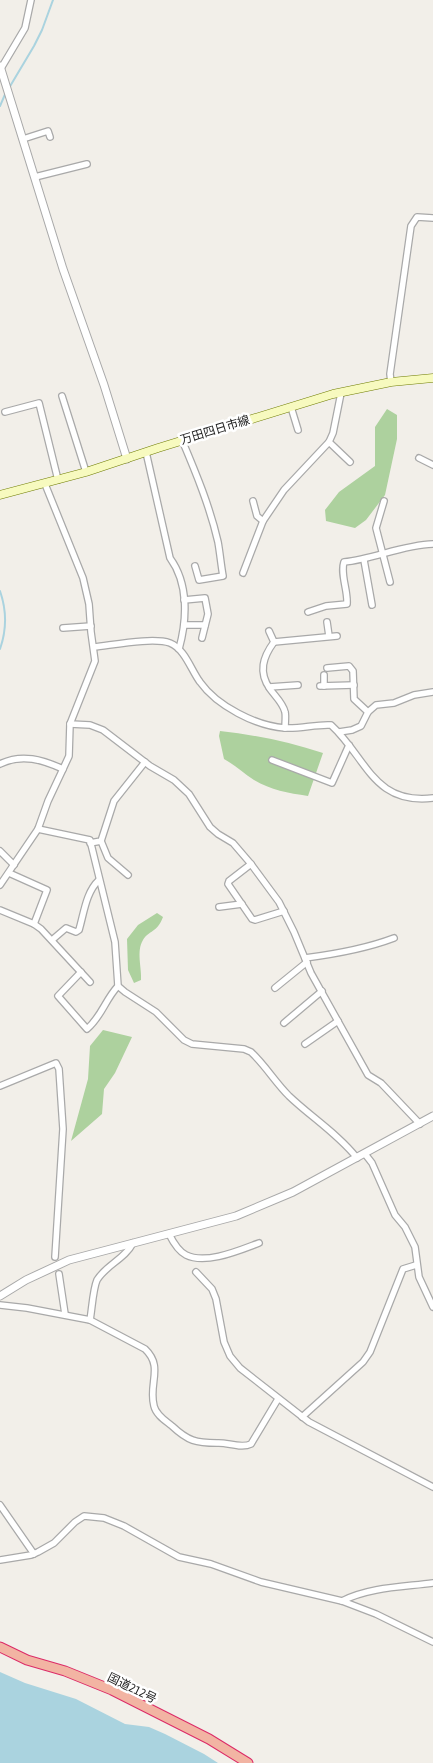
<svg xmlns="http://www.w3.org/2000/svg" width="433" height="1763" font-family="'Asap Condensed','Noto Sans JP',sans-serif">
	<rect width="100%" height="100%" fill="#f2efe9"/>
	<g fill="#add19e">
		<polygon points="387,409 397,415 397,439 385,495 366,520 355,528 326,521 325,510 339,492 375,466 375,427"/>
		<path d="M220,731C256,735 289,742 323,753L308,796C288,793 271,790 254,780C243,773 235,765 224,759L219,736Z"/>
		<path d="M157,913L163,917C157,933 149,930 143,940C136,951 142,968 141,980L134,983L128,970L127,939L138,925Z"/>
		<polygon points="103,1030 132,1037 115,1073 104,1089 102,1114 71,1141 88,1079 90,1046"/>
	</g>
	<polygon fill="#aad3df" points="0,1672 25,1683 76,1699 125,1724 149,1727 165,1734 204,1754 218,1763 0,1763"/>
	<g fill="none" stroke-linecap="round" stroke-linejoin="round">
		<g stroke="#aad3df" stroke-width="2">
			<polyline points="9,88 34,46 42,30 53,0"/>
			<polyline points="0,106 6,92"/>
			<path d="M0,591C7,611 7,629 0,649"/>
		</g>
		<g stroke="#a9a9a9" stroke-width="8">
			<g id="minor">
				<polyline points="0,70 25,28 31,0"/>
				<polyline points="23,139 48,131 50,137"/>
				<polyline points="35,177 87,164"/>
				<polyline points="391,382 390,374 411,226 417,217 433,218"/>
				<polyline points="62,396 86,472"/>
				<polyline points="291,407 298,430"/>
				<polyline points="5,412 39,403 58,480"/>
				<path d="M182,440C196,473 210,507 218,542C220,553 221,565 223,576L199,580L195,566"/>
				<polyline points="329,442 350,462"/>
				<path d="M146,452L170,558C189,584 187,620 179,649"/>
				<polyline points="419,458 433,465"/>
				<polyline points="253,501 257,516 263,521"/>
				<polyline points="384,501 376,528 390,582"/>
				<polyline points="364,560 372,605"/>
				<polyline points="243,573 263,521 284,490 329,442 333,433 341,393"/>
				<polyline points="184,600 205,598 208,614 202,638"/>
				<path d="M308,612L326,606L347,604C348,590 340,574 344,562C374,559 402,545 433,544"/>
				<polyline points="327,622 329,636"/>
				<polyline points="184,625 205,625"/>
				<polyline points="63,628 91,626"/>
				<path d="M269,631L274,642C263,657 258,672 270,689C275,696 283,703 285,712C286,716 285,723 285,728"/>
				<polyline points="274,642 337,636"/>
				<path d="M94,647C113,645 153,637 170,643C185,649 191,670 200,682C217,706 256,726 285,728C301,729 316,724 331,725C367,758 373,805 433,798"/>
				<polyline points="327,668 349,666 353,671 354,699 368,712"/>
				<polyline points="324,675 324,686"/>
				<polyline points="320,686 354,685"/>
				<polyline points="269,687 298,685"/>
				<polyline points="70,724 90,725 103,730 150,766 174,780 189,794 210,827 218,834 233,843 251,864 279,902 294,932 311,973 368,1075 381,1083 420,1124"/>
				<polyline points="339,732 352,730 361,726 368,712 376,705 394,703 414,695 433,692"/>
				<polyline points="272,760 332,783 349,745"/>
				<path d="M0,764C22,753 43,760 63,769"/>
				<path d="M38,829L90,840L115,942L118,986L125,992L156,1012L184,1040L192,1044L244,1049L251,1052C265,1065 275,1082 289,1096C311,1117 338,1134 357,1158"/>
				<polyline points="101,841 108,858 128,875"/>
				<polyline points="90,843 101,841 114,801 145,762"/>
				<polyline points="0,851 14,865"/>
				<polyline points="251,864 229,881 228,884 252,919 255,920 284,911"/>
				<polyline points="0,885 38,829 48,801 63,769 69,756 70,724 95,661 91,632 89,604 83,578 45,484"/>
				<polyline points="219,907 242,904"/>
				<polyline points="0,910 34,924 47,890 9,873"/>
				<polyline points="34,924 41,929 90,982"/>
				<path d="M52,940L66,928L76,932L79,930C84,913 86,892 99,880"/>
				<path d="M305,958C336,954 365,949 394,938"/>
				<path d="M81,972L58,996L87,1029C102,1016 105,1000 118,986"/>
				<polyline points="275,988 307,962"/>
				<polyline points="284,1023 322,991"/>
				<polyline points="305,1044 338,1021"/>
				<polyline points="0,1086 56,1063 59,1069 63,1129 55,1257"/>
				<polyline points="365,1154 372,1163 395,1215 405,1227 415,1247 419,1277 433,1307"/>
				<path d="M169,1234C173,1242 178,1251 186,1255C206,1265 240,1250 259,1243"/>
				<polyline points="196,1272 212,1289 216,1299 224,1342 230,1356 240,1368 309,1422 433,1487"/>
				<polyline points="59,1274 65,1314"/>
				<path d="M0,1305L27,1308L90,1320L145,1349C164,1367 148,1384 154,1406C156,1415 166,1421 172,1426C188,1441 196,1443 217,1443C227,1442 241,1449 251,1444L278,1399"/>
				<path d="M90,1320C92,1309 93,1289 97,1280C106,1265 125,1259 133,1243"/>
				<polyline points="302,1417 363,1362 370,1352 403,1269 416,1265"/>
				<polyline points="0,1505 34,1554"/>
				<polyline points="0,1560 31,1555 38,1552 54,1543 75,1522 84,1516 104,1518 124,1526 179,1557 211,1564 261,1582 342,1601 376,1614 433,1642"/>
				<path d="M342,1601C370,1587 403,1587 433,1583"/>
			</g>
		</g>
		<g stroke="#a9a9a9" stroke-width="9">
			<g id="tertiary">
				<polyline points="0,66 63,269 104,385 127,459"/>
				<polyline points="0,1296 26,1280 69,1260 236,1216 293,1192 433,1116"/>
			</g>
		</g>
		<g stroke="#707d05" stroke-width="9">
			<polyline id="secondary" points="0,495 86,472 158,448 333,394 391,382 433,378"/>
		</g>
		<g stroke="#dc2a67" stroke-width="11">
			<polyline id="trunk" points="0,1647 27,1660 65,1671 112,1690 209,1739 248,1763"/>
		</g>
		<use href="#minor" stroke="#fff" stroke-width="5.5"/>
		<use href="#tertiary" stroke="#fff" stroke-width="7"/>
		<use href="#secondary" stroke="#f7fabf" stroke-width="8"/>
		<use href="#trunk" stroke="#f2b4a3" stroke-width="9"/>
	</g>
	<g text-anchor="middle" stroke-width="5" stroke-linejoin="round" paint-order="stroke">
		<g font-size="12" fill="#222" stroke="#fff">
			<text transform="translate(215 430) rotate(-17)" y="4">万田四日市線</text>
			<text transform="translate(132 1688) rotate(26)" y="4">国道212号</text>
		</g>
	</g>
</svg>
